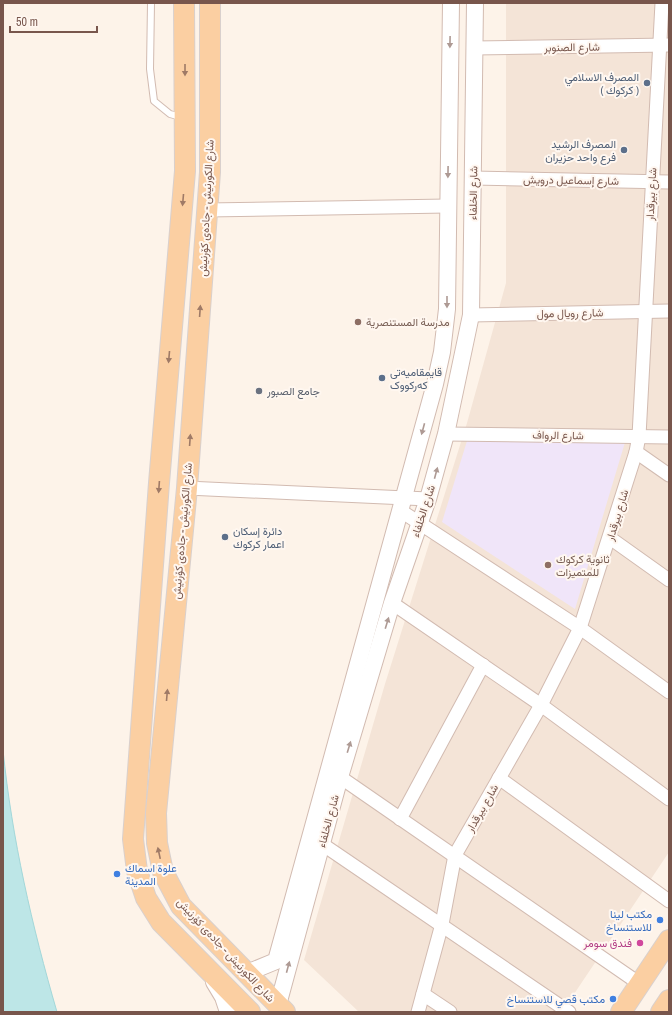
<svg xmlns="http://www.w3.org/2000/svg" width="672" height="1015" font-family="'Archivo Narrow',Vazirmatn,sans-serif">
	<rect width="100%" height="100%" fill="#fdf3e9"/>
	<polygon fill="#f4e4d7" points="506,3 669,3 669,852 562,1012 359,1012 304,960 385,684 467,423 506,283"/>
	<polygon fill="#f0e5f9" points="626,439 575,609 442,522 467,441"/>
	<path fill="#bde6e7" stroke="#a3d7d9" d="M3,750C12,839 32,926 57,1012H3Z"/>
	<g fill="none" stroke-linecap="round" stroke-linejoin="round">
		<g stroke="#d2bbb1" stroke-width="8">
			<polyline id="service" points="151,3 150,69 154,101 170,114 181,117"/>
		</g>
		<g stroke="#d2bbb1" stroke-width="15">
			<g id="minor">
				<polyline points="474,48 669,45"/>
				<polyline points="473,178 669,182"/>
				<polyline points="207,210 447,206"/>
				<polyline points="471,315 669,311"/>
				<polyline points="446,434 669,437"/>
				<polyline points="636,452 669,475"/>
				<polyline points="187,488 428,499"/>
				<polyline points="401,511 580,628 669,692"/>
				<polyline points="610,538 669,580"/>
				<polyline points="392,603 541,705 669,799"/>
				<polyline points="340,777 640,984"/>
				<polyline points="499,778 669,901"/>
				<polyline points="400,819 483,665"/>
				<polyline points="322,844 569,1012"/>
				<polyline points="423,994 450,1012"/>
				<polyline points="418,1012 442,924 455,855 541,705 580,628 636,452 639,436 662,3"/>
			</g>
		</g>
		<g stroke="#d2bbb1" stroke-width="18">
			<g id="tertiary">
				<polyline points="247,973 276,961 435,384 442,352 447,309 451,3"/>
				<polyline points="214,982 223,997 228,1012"/>
				<polyline points="278,1005 340,777 392,603 428,499 446,434 471,315 475,3"/>
			</g>
		</g>
		<g stroke="#d9d0cd" stroke-width="22">
			<g id="primary">
				<polyline points="184,3 185,171 159,483 133,839 137,871 146,898 161,922 250,1012"/>
				<polyline points="210,3 210,172 187,488 156,813 157,843 163,872 181,906 285,1012"/>
				<polyline points="621,1012 669,940"/>
				<polyline points="661,1012 669,1000"/>
			</g>
		</g>
		<use href="#service" stroke="#fff" stroke-width="6"/>
		<use href="#minor" stroke="#fff" stroke-width="13"/>
		<use href="#tertiary" stroke="#fff" stroke-width="16"/>
		<use href="#primary" stroke="#fbcfa2" stroke-width="20"/>
	</g>
	<defs><path id="oneway-solid" d="M-6-.8H1V-3.2L6.5 0L1 3.2V.8H-6Z"/></defs>
	<g fill="#ae9a94">
		<use href="#oneway-solid" transform="translate(450 42) rotate(91)"/>
		<use href="#oneway-solid" transform="translate(448 172) rotate(91)"/>
		<use href="#oneway-solid" transform="translate(447 302) rotate(90)"/>
		<use href="#oneway-solid" transform="translate(423 429) rotate(105)"/>
		<use href="#oneway-solid" transform="translate(436 473) rotate(-75)"/>
		<use href="#oneway-solid" transform="translate(387 623) rotate(-73)"/>
		<use href="#oneway-solid" transform="translate(349 747) rotate(-73)"/>
		<use href="#oneway-solid" transform="translate(288 967) rotate(-75)"/>
	</g>
	<g fill="#9f7a66">
		<use href="#oneway-solid" transform="translate(185 70) rotate(90)"/>
		<use href="#oneway-solid" transform="translate(183 200) rotate(95)"/>
		<use href="#oneway-solid" transform="translate(200 311) rotate(-86)"/>
		<use href="#oneway-solid" transform="translate(169 357) rotate(95)"/>
		<use href="#oneway-solid" transform="translate(190 440) rotate(-86)"/>
		<use href="#oneway-solid" transform="translate(159 487) rotate(94)"/>
		<use href="#oneway-solid" transform="translate(167 695) rotate(-85)"/>
		<use href="#oneway-solid" transform="translate(159 853) rotate(-102)"/>
	</g>
	<g fill="#5c6f8a" stroke="#fff7f0" stroke-width="1.5">
		<circle cx="647" cy="83" r="4"/>
		<circle cx="624" cy="150" r="4"/>
		<circle cx="382" cy="378" r="4"/>
		<circle cx="225" cy="537" r="4"/>
	</g>
	<g fill="#8d6e63" stroke="#fff7f0" stroke-width="1.5">
		<circle cx="358" cy="322" r="4"/>
		<circle cx="548" cy="565" r="4"/>
	</g>
	<circle fill="#6b7280" stroke="#fff7f0" stroke-width="1.5" cx="259" cy="391" r="4"/>
	<g fill="#3f7fe0" stroke="#fff7f0" stroke-width="1.5">
		<circle cx="117" cy="874" r="4"/>
		<circle cx="660" cy="920" r="4"/>
		<circle cx="613" cy="999" r="4"/>
	</g>
	<circle fill="#d1479c" stroke="#fff7f0" stroke-width="1.5" cx="640" cy="943" r="4"/>
	<g text-anchor="middle" stroke-width="4" stroke-linejoin="round" paint-order="stroke">
		<g font-size="11" fill="#78564c" stroke="#fff7f0">
			<text transform="translate(572 47) rotate(-1)" y="4">شارع الصنوبر</text>
			<text transform="translate(571 180) rotate(1)" y="4">شارع إسماعيل درويش</text>
			<text transform="translate(473 193) rotate(-89)" y="4">شارع الخلفاء</text>
			<text transform="translate(651 194) rotate(-87)" y="4">شارع بيرقدار</text>
			<text transform="translate(206 208) rotate(-87)" y="4">شارع الكورنيش - جادەی کۆرنیش</text>
			<text transform="translate(570 313) rotate(-1)" y="4">شارع رويال مول</text>
			<text transform="translate(558 435) rotate(1)" y="4">شارع الرواف</text>
			<text transform="translate(423 511) rotate(-72)" y="4">شارع الخلفاء</text>
			<text transform="translate(617 515) rotate(-73)" y="4">شارع بيرقدار</text>
			<text transform="translate(182 531) rotate(-85)" y="4">شارع الكورنيش - جادەی کۆرنیش</text>
			<text transform="translate(482 808) rotate(-60)" y="4">شارع بيرقدار</text>
			<text transform="translate(328 821) rotate(-75)" y="4">شارع الخلفاء</text>
			<text transform="translate(226 950) rotate(47)" y="4">شارع الكورنيش - جادەی کۆرنیش</text>
		</g>
		<g font-size="11" fill="#4e5e75" stroke="#fff7f0" text-anchor="end">
			<text x="639" y="81">المصرف الاسلامي<tspan x="639" dy="13">( كركوك )</tspan></text>
			<text x="616" y="148">المصرف الرشید<tspan x="616" dy="13">فرع واحد حزیران</tspan></text>
			<text x="390" y="376" text-anchor="start">قایمقامیەتی<tspan x="390" dy="13">کەرکووک</tspan></text>
			<text x="233" y="535" text-anchor="start">دائرة إسكان<tspan x="233" dy="13">اعمار كركوك</tspan></text>
		</g>
		<g font-size="11" fill="#785e54" stroke="#fff7f0" text-anchor="start">
			<text x="366" y="326">مدرسة المستنصرية</text>
			<text x="556" y="563">ثانوية كركوك<tspan x="556" dy="13">للمتميزات</tspan></text>
		</g>
		<g font-size="11" fill="#5b616d" stroke="#fff7f0" text-anchor="start">
			<text x="267" y="395">جامع الصبور</text>
		</g>
		<g font-size="11" fill="#366cbe" stroke="#fff7f0" text-anchor="end">
			<text x="125" y="872" text-anchor="start">علوة اسماك<tspan x="125" dy="13">المدينة</tspan></text>
			<text x="652" y="918">مكتب لينا<tspan x="652" dy="13">للاستنساخ</tspan></text>
			<text x="605" y="1003">مكتب قصي للاستنساخ</text>
		</g>
		<g font-size="11" fill="#b23c85" stroke="#fff7f0" text-anchor="end">
			<text x="632" y="947">فندق سومر</text>
		</g>
	</g>
	<rect width="672" height="1015" fill="none" stroke="#78564c" stroke-width="8"/>
	<path d="M10 26v6h87v-6" fill="none" stroke="#78564c" stroke-width="2"/>
	<text x="16" y="26" font-size="12" fill="#78564c" stroke="#fff7f0" stroke-width="3" paint-order="stroke">50 m</text>
</svg>
